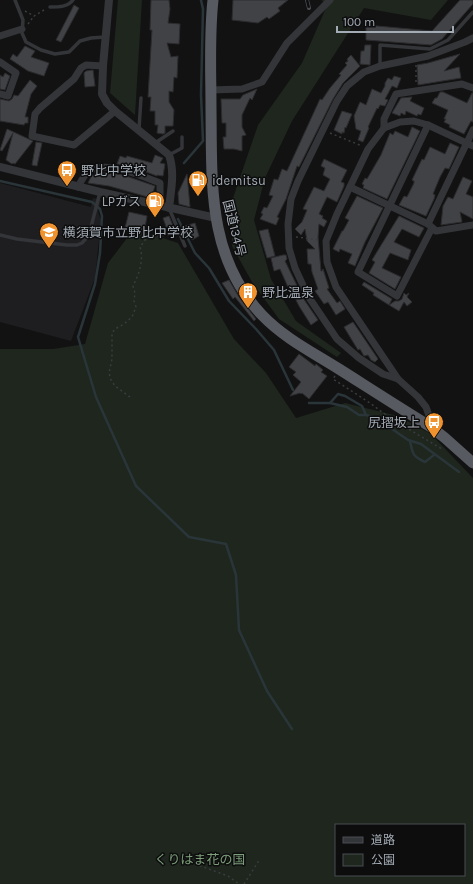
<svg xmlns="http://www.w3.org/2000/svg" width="473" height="884" font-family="Karla,'Noto Sans JP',sans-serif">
	<rect width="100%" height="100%" fill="#121213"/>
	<polygon fill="#1e1e20" points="0,183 91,207 93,198 101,200 98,212 101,220 95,278 71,341 0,322"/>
	<g fill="#1e261e" fill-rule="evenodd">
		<polygon points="118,0 142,0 135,115 110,93"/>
		<polygon points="322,0 448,0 431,20 364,8 292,121 265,178 254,220 271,279 296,321 341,353 337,357 279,319 252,282 232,246 232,201 258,125 302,63 326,8"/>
		<path d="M134,229L178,243L234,339L266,373L296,418L345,403L398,416L431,434L473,478V884H0V349H53L85,344L108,263ZM336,825H464V875H336Z"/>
	</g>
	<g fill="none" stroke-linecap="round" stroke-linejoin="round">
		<g stroke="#2a3539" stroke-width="2.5">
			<polyline points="184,163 203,141 201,95 203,9 201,0"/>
			<polyline points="0,181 92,202 100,209 102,216 100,253 95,284 78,337 96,397 136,486 189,537 226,544 236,575 239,630 267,691 292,729"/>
			<polyline points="178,219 195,253 209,268 229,301 256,329 274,350 293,390"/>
			<polyline points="309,403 330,403 338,394 345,396 362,406 366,415 376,418 408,440 421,444 459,472"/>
			<polyline points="330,403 347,407 359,415 366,415"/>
			<path d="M410,441C413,454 412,456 425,462L434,455"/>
		</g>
	</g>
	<g fill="#414246" stroke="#2c2c2f">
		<polygon points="151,0 169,0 170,9 168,23 180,24 179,44 167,43 171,57 178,56 177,78 174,77 173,92 169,91 169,102 174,110 173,126 165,126 165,133 163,134 157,133 158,125 155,125 155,111 150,111 151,97 148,97 152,30 150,30"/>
		<polygon points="233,0 288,0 278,8 280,11 269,19 267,17 258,23 232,20"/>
		<polygon points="460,0 473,0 473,4 442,39 431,45 366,40 366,25 432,31"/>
		<polygon points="74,5 79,8 61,42 56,40"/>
		<polygon points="365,45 371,45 370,65 360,64 361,51 364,51"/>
		<polygon points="25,46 35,51 31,57 49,63 44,76 28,71 10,59 13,54 17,57"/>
		<polygon points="460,54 444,71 459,67 461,78 418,85 417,65 428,63"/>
		<polygon points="351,55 360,66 343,83 333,99 299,167 297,166 286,199 277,217 279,218 276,225 260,219 263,214 261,213 264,207 267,208 273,196 269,195 274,179 278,180 282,169 287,171 320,99 322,100 330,88 341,75 339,74 347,65 345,63 348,61 347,59"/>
		<polygon points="93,70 95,86 85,87 84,73 86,71"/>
		<polygon points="5,73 10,76 5,90 0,89 0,75 3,77"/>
		<polygon points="394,76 401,78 397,88 392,86 385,99 388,100 385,106 380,105 378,109 377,108 368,127 369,128 363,142 358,140 361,131 356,129 354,116 360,102 366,105 372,89 381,93 385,86 385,83 388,78 392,80"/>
		<polygon points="30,80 37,86 31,94 25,117 28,117 28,123 25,123 24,125 0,121 0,99 9,101 12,99 14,95 18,96"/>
		<polygon points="257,89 252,100 250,98 242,115 242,127 246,135 242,136 242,151 234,149 224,149 223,137 226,137 226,123 222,123 221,99 240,99 243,95"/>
		<polygon points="440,92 443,92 467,103 472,93 473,93 473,122 471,121 464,134 449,127 450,125 444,122 446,119 444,119 448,110 432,103 435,98 437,98"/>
		<polygon points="412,97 410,101 424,108 421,115 418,114 417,116 406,111 405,115 401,113 400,116 392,113 401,98"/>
		<polygon points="342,111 352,114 346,128 345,127 344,133 342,132 342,134 334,130"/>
		<polygon points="412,127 420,131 387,199 363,188 364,185 362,184 365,178 367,179 381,155 390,133 393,135 395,131 408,137"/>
		<polygon points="7,129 33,141 15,164 13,163 12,164 6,160 13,133 2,151 0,150"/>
		<polygon points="36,142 42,143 37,166 32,165"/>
		<polygon points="450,143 459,147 449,169 445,168 440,177 433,194 435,195 434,199 426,216 399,205 404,196 407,197 414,183 414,181 412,180 422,159 424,160 430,147 445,154"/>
		<polygon points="155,155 163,158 160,163 165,164 163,176 157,175 157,176 136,168 117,164 120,156 126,158 127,156 152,163"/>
		<polygon points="324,159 347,170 341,182 344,183 344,186 337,202 327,197 319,214 323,216 322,218 327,221 324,227 319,224 318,237 321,271 322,271 323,269 329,288 327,289 337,303 340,301 345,309 336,315 328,302 324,304 315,291 318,289 312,272 311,264 308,264 307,249 315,249 307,241 305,229 301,235 295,229 302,222 307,210 303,209 314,187 324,191 330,179 323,175 325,168 321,166"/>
		<polygon points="105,172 123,175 155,186 153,192 155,192 155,199 109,186 88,183 92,175 95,174 98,175 99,173"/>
		<polygon points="187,174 190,207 179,204 178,193"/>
		<polygon points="463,177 472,181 466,194 473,197 473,219 460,212 462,222 441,225 443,206 448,197 453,199"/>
		<polygon points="357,196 383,208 365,242 355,266 348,263 352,254 340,249 339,252 333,249 342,231 343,231 349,220 345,218"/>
		<polygon points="129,212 147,216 144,233 135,231 134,234 128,232 128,229 125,228"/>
		<polygon points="169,216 176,233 171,234 170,231 168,232 163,218"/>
		<polygon points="399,216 424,228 419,237 402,229 394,242 411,250 408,260 390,253 382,268 401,277 395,289 369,273 375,262 372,260"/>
		<polygon points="195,223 199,236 192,240 185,226"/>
		<polygon points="268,229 275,256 267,258 259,231"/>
		<polygon points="283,255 286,255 287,259 285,261 303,298 318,320 311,325 299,306 289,286 288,287 280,269 274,271 271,258"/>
		<polygon points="229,280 239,297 256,319 254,321 235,297 233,299 222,283"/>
		<polygon points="364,282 392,299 389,305 373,295 374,293 362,285"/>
		<polygon points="404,293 406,295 409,293 407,297 412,302 407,306 404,302 399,311 389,305 395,301 399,301 402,299"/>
		<polygon points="353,322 378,359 375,362 371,360 368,355 364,356 360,349 358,350 344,327"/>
		<polygon points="299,354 315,366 316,364 323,370 321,372 327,376 309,399 302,393 301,394 300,393 290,396 301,382 293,375 296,372 289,367"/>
	</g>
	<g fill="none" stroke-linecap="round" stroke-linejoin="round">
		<g stroke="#393c3f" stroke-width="1.5" stroke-dasharray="2 3" stroke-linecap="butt">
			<polyline points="25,11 34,16 44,10"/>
			<polyline points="28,24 34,16"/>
			<polyline points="416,65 416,83"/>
			<polyline points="330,133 362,146"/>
			<polyline points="296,237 320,240"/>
			<polyline points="335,376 333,379 370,403 390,418 442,449"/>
			<path d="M130,397L115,386L111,380L109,373L112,359V333L115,329L124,324L132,317L136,307L134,301L135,293L133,286C139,274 144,260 140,247L148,236L174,235"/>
			<polyline points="195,864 228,876 239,884"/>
			<polyline points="244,884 260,859"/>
		</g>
		<g stroke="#333538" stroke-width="3.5">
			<polyline points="15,0 23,20 22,33 26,42 41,50 55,54 69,52 80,41 91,38 105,37"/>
			<path d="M50,7C59,7 68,7 73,0"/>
			<polyline points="380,66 380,45 430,49 448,40 473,12"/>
			<polyline points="139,129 141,98"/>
			<polyline points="155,143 173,131"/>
			<polyline points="169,155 182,148 182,137"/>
			<polyline points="169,208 185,246"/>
			<polyline points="0,235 17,239 67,245 77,245 82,243 89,235 100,192"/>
		</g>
		<g stroke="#333538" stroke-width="7">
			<polyline points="0,36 22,29"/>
			<polyline points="0,62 16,73 8,96 0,94"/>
			<polyline points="103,66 86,65 81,68 74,79 40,108 35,114 32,136 74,145 115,111"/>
			<polyline points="211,90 242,89 262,82 287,43 330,0"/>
			<polyline points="428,125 358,272 397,296 432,228"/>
			<polyline points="384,128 384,119 396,94 462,84 473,88"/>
			<path d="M78,187C81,181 84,175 89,171C107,160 142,176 160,183V205"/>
			<polyline points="350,187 428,224 436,231 473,225"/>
			<polyline points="428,224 473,130"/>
			<polyline points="398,379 336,287 327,262 326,241 337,214 368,149 384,128 400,122 414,121 428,125 473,146"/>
			<polyline points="431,427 431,421 426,407 418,397 398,379 383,374 359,358 337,339 308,296 295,268 289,248 288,224 291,199 298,181 337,101 347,86 364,72 380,66 428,56 465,42 473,38"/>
		</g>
		<g stroke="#333538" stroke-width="8">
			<path d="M109,0L103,66L102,94L107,103L115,111L169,155C175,172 171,190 169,208"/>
			<polyline points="0,167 100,192 216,218"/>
		</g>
		<path stroke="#575a60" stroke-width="11" d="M213,0C209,36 211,72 211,109C212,183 207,257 262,315C284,338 312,352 339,369C369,388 400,408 431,427L445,438L473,463"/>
		<g stroke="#4a4d51" stroke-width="4">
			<polyline id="rail" points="307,0 309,8"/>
		</g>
		<use href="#rail" stroke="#0d0d0e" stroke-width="2.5" stroke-dasharray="8" stroke-linecap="butt"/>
	</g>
	<defs>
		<g id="bus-pin" transform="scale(1)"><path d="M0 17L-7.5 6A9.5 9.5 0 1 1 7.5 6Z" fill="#f0932e" stroke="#0d0d0e"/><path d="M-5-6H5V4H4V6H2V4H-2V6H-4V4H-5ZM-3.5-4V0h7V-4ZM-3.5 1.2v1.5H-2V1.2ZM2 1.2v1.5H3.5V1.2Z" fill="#fff"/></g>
		<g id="fuel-pin" transform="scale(1)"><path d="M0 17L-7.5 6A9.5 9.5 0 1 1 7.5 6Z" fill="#f0932e" stroke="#0d0d0e"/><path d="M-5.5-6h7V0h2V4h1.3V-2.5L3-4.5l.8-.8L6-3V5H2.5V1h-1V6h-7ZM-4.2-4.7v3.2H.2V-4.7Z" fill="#fff"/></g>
		<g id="school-pin" transform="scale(1)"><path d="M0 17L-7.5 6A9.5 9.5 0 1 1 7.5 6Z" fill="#f0932e" stroke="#0d0d0e"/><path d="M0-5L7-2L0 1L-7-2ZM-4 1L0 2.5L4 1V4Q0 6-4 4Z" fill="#fff"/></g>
		<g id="building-pin" transform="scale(1)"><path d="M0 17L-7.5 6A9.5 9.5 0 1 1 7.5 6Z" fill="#f0932e" stroke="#0d0d0e"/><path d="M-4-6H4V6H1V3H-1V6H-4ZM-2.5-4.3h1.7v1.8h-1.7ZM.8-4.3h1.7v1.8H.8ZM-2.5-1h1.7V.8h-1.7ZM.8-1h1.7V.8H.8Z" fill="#fff"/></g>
	</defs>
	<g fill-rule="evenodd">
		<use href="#bus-pin" x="67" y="170"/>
		<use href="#fuel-pin" x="198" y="180"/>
		<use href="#fuel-pin" x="155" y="201"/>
		<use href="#school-pin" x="49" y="232"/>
		<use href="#building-pin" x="248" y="292"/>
		<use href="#bus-pin" x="434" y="422"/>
	</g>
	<g text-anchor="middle" stroke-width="3" stroke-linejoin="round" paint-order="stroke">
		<g font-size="13" fill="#a3abb4" stroke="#0d0d0e" text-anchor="start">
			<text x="81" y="175">野比中学校</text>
			<text x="212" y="185">idemitsu</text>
			<text x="141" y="206" text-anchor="end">LPガス</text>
			<text x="63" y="237">横須賀市立野比中学校</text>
			<text x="262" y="297">野比温泉</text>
			<text x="420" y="427" text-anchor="end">尻摺坂上</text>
		</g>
		<g font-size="13" fill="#a3abb4" stroke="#0d0d0e">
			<text transform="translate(235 228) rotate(76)" y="5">国道134号</text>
		</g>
		<g font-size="13" fill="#7d9f7a" stroke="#0d0d0e">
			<text x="200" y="864">くりはま花の国</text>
		</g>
	</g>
	<rect x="335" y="824" width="130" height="52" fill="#0d0d0e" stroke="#494c50"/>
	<rect x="343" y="837" width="20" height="6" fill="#333538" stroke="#494c50"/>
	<text x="371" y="844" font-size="12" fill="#a3abb4">道路</text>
	<rect x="343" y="854" width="20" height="12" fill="#1e261e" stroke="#494c50"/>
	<text x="371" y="864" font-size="12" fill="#a3abb4">公園</text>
	<path d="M337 26v6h116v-6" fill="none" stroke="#a3abb4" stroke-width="2"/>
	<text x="343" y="26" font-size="12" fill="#a3abb4" stroke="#0d0d0e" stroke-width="3" paint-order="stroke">100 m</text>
</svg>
